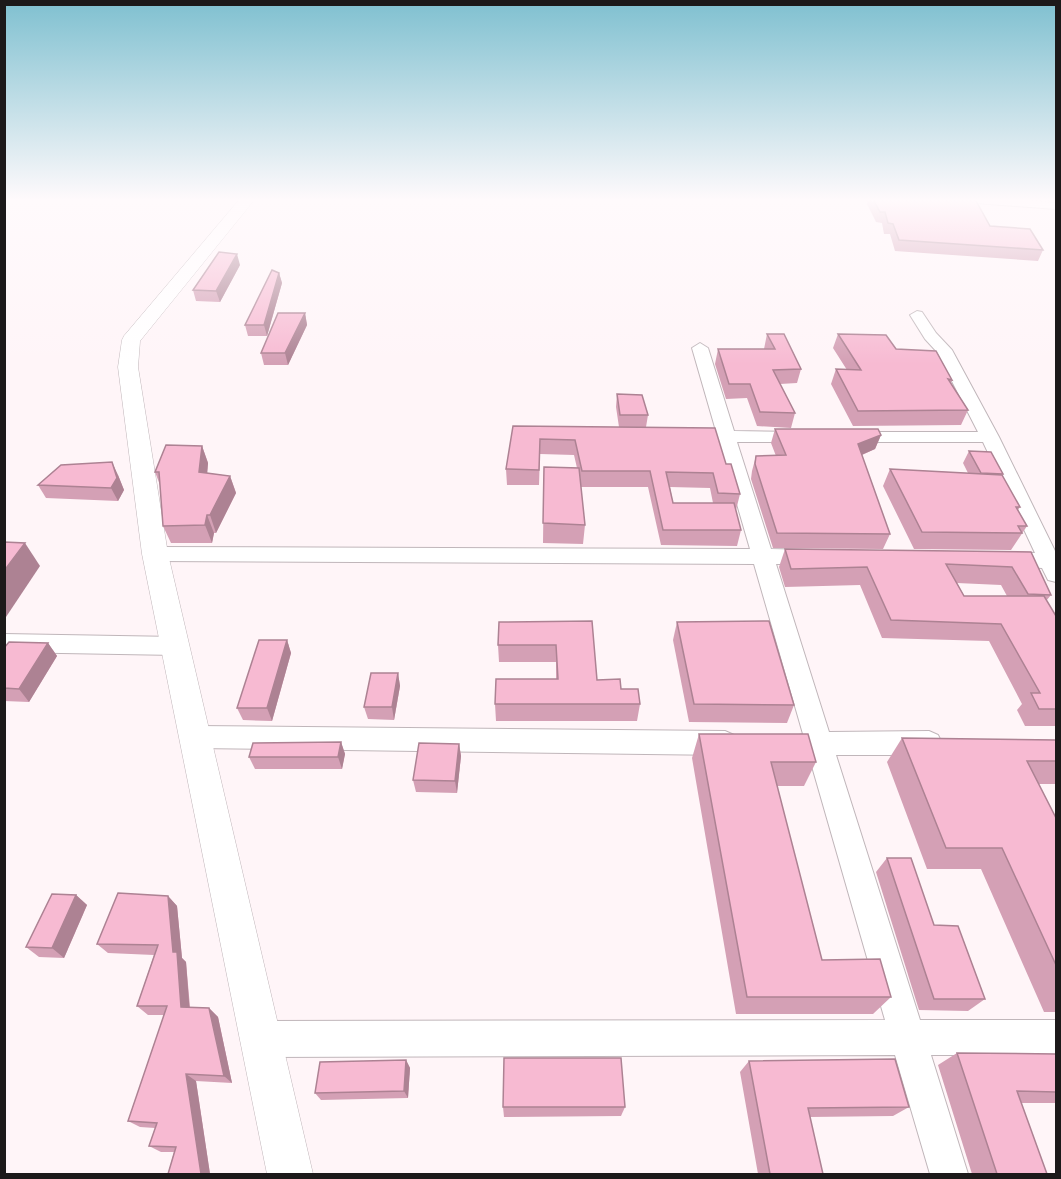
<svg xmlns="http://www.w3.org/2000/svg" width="1061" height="1179" font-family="'Roboto Serif',serif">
	<rect width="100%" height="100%" fill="#fff5f8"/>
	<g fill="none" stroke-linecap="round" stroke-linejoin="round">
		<g stroke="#c0b6ba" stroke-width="2">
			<g id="minor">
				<polygon points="957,199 1012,199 1056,203 1056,209 963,202"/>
				<polygon points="917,311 922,312 936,333 952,350 999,437 1056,553 1056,582 1048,580 1042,568 997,565 994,560 997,555 1005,552 1035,553 983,442 850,442 844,441 841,437 844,433 850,432 978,432 937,352 925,339 910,315"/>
				<polygon points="700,343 708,348 734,431 802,432 808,433 811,437 808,441 802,442 737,442 771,549 813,550 821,552 824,557 821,562 813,564 776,564 829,732 929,731 938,735 942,743 938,751 929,755 836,755 920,1020 1056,1020 1056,1055 931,1055 968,1174 930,1174 895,1055 261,1057 249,1051 243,1039 249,1027 261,1021 885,1020 809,756 796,752 793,744 796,736 803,734 754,564 155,561 147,559 144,554 147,549 155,547 750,549 719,442 706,440 703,436 706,432 716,431 692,348"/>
				<polygon points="4,634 176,637 185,639 188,646 185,653 176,655 4,652"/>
				<polygon points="196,726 725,731 734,735 738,743 734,751 725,755 196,748 187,745 183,737 187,729"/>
			</g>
		</g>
		<g stroke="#c0b6ba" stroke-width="1">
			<polygon id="tertiary" points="240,199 255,199 140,341 138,367 168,554 313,1174 267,1174 142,554 118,367 122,340 124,336"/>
		</g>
		<use href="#minor" fill="#fff" fill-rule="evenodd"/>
		<use href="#tertiary" fill="#fff" fill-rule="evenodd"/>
	</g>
	<g fill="#d4a0b5" fill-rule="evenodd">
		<polygon points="868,199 975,199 990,226 1043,250 1038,261 895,251 890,234 884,234 882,223 876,222 867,204"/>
		<polygon points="1038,199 1056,199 1056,201"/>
		<polygon points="240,265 220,302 196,301 193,290"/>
		<polygon points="279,273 282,283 267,336 248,336 245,325"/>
		<polygon points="305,313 307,325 288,365 264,365 261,353"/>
		<polygon points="767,334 801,369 797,383 780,384 795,413 791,428 757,426 747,398 726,399 715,364 718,349 764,349"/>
		<polygon points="838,334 896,349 952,380 951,383 968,410 961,425 853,426 831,384 836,369 847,370 833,348"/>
		<path d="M617,394L648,415L646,427L726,464L740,494L736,510L741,530L737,546L661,545L648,487H581L585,525L583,544L543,543L544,467L577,468L574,455L540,454L539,485H507L506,469L513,426L619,427L616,407ZM670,487L710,488L713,503H673Z"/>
		<polygon points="775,429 881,435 875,449 862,455 890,534 883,549 773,548 751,479 752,471 756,456 776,456 771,443"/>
		<polygon points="202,446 208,463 207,473 230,476 236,493 216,533 214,533 212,543 171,543 163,526 160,485 155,472"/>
		<polygon points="969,451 1003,474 1002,476 1020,507 1018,510 1027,526 1011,550 914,549 883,486 890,469 968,473 963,463"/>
		<polygon points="118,475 124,490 118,501 46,498 38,485"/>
		<path d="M785,549L1031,552L1051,595L1046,601L1056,616V726H1025L1017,710L1022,704L989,641L882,638L860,585L785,587L779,567ZM957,583L1001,585L1007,596H964Z"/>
		<polygon points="592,621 597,680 621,689 640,704 637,721 496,721 495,704 556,679 556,662 499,662 498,645"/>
		<polygon points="677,622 794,705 787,723 689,722 673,640"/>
		<polygon points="287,640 291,653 272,721 243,720 237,708"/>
		<polygon points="48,643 57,656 29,702 4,701 4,648"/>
		<polygon points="398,673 400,686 394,720 368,719 364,707"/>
		<polygon points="699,734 816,762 804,786 777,786 822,960 891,997 873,1014 736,1014 692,758"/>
		<polygon points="902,738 1056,740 1056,784 1038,784 1056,818 1056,1012 1044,1012 981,869 927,869 887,762"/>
		<polygon points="341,742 345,754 342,769 255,769 249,757"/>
		<polygon points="459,744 461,756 457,793 416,792 413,780"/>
		<polygon points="887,858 985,999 968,1011 919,1010 876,872"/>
		<polygon points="76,895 87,905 64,958 39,957 26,947"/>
		<polygon points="168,896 177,906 182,958 186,962 190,1007 209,1008 218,1017 232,1083 196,1081 210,1174 168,1174 174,1152 161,1152 149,1146 155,1128 140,1127 128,1121 164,1015 148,1015 137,1006 154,955 108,953 97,944"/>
		<polygon points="957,1053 1056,1054 1056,1103 1021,1103 1047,1174 972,1174 938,1065"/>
		<polygon points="406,1060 410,1068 408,1098 321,1100 315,1093"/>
		<polygon points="749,1061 909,1107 893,1116 810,1117 823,1174 758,1174 740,1072"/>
		<polygon points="503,1107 625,1107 621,1116 504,1117"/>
	</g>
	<g fill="#ad8293">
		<polygon points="237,254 240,265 220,302 216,291"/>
		<polygon points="279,273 282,283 267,336 264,325"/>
		<polygon points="305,313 307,325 288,365 285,353"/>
		<polygon points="881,435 875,449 852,459 858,444"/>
		<polygon points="202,446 208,463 206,489 199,472"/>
		<polygon points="112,462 118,475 124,490 118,501 111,488"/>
		<polygon points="230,476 236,493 216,533 210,515"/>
		<polygon points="207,515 214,533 212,543 205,525"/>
		<polygon points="25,543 40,566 4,620 4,571"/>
		<polygon points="287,640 291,653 272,721 267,708"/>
		<polygon points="48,643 57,656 29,702 19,689"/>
		<polygon points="398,673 400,686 394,720 392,707"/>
		<polygon points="341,742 345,754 342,769 338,757"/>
		<polygon points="459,744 461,756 457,793 455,781"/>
		<polygon points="76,895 87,905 64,958 52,948"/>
		<polygon points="168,896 177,906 182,958 186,962 190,1015 181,1007 173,952"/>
		<polygon points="209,1008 218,1017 232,1083 224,1076"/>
		<polygon points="406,1060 410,1068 408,1098 404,1091"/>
		<polygon points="186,1074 196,1081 210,1174 201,1174"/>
	</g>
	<g fill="#f7bad2" stroke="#ad8293" stroke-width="1.5">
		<polygon points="873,199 975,199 990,226 1030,229 1043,250 899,240 893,224 888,223 885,212 880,212"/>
		<polygon points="219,252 237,254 216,291 193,290"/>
		<polygon points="272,270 279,273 264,325 245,325"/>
		<polygon points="278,313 305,313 285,353 261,353"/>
		<polygon points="767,334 784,334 801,369 773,370 795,413 760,412 750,384 729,384 718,349 775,349"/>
		<polygon points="838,334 886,335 896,349 936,351 952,380 948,379 968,410 858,411 836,369 861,370"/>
		<polygon points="617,394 642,395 648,415 620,415"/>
		<polygon points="513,426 715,428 726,464 731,464 740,494 718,493 713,473 666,472 673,503 734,503 741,530 663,530 650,471 582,471 575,440 540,439 539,470 506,469"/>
		<polygon points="775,429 878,429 881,435 858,444 890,534 777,533 755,464 756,456 786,455"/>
		<polygon points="166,445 202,446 199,472 230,476 210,515 207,515 205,525 163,526 159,472 155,472"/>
		<polygon points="969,451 991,452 1003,474 981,473"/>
		<polygon points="112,462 117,478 111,488 38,485 61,465"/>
		<polygon points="544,467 579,468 585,525 543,523"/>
		<polygon points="890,469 1002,475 1020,507 1016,507 1027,526 1018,526 1022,533 922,532"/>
		<polygon points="4,542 25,543 4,571"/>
		<polygon points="785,549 1031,552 1051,595 1028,594 1012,567 946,564 964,596 1044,596 1056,616 1056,709 1039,709 1031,693 1040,693 1001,624 891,620 867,567 791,569"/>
		<polygon points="592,621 597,680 620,679 621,689 638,689 640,704 495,704 496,679 558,679 556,645 498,645 499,622"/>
		<polygon points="769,621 794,705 694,704 677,622"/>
		<polygon points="259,640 287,640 267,708 237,708"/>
		<polygon points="9,642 48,643 19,689 4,688 4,648"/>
		<polygon points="371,673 398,673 392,707 364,707"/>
		<polygon points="699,734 808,734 816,762 771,762 822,960 880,959 891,997 747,997"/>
		<polygon points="902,738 1056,740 1056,761 1027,761 1056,818 1056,965 1002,848 946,848"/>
		<polygon points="341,742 338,757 249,757 253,743"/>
		<polygon points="419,743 459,744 455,781 413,780"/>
		<polygon points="887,858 911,858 934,925 958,926 985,999 934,999"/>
		<polygon points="118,893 168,896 173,952 177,952 181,1007 209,1008 224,1076 186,1074 201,1174 168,1174 176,1147 149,1146 157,1123 128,1121 167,1006 137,1006 158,945 97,944"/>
		<polygon points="52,894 76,895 52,948 26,947"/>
		<polygon points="957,1053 1056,1054 1056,1092 1017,1091 1047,1174 997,1174"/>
		<polygon points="504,1058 621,1058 625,1107 503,1107"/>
		<polygon points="895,1059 909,1107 808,1108 823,1174 770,1174 749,1061"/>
		<polygon points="406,1060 404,1091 315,1093 320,1062"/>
	</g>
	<linearGradient id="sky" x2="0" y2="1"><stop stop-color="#7fc0d0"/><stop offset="0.55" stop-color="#fffafc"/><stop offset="1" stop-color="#fffafc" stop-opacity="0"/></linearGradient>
	<rect width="1061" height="364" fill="url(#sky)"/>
	<rect width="1061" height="1179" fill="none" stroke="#1c191a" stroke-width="12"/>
</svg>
